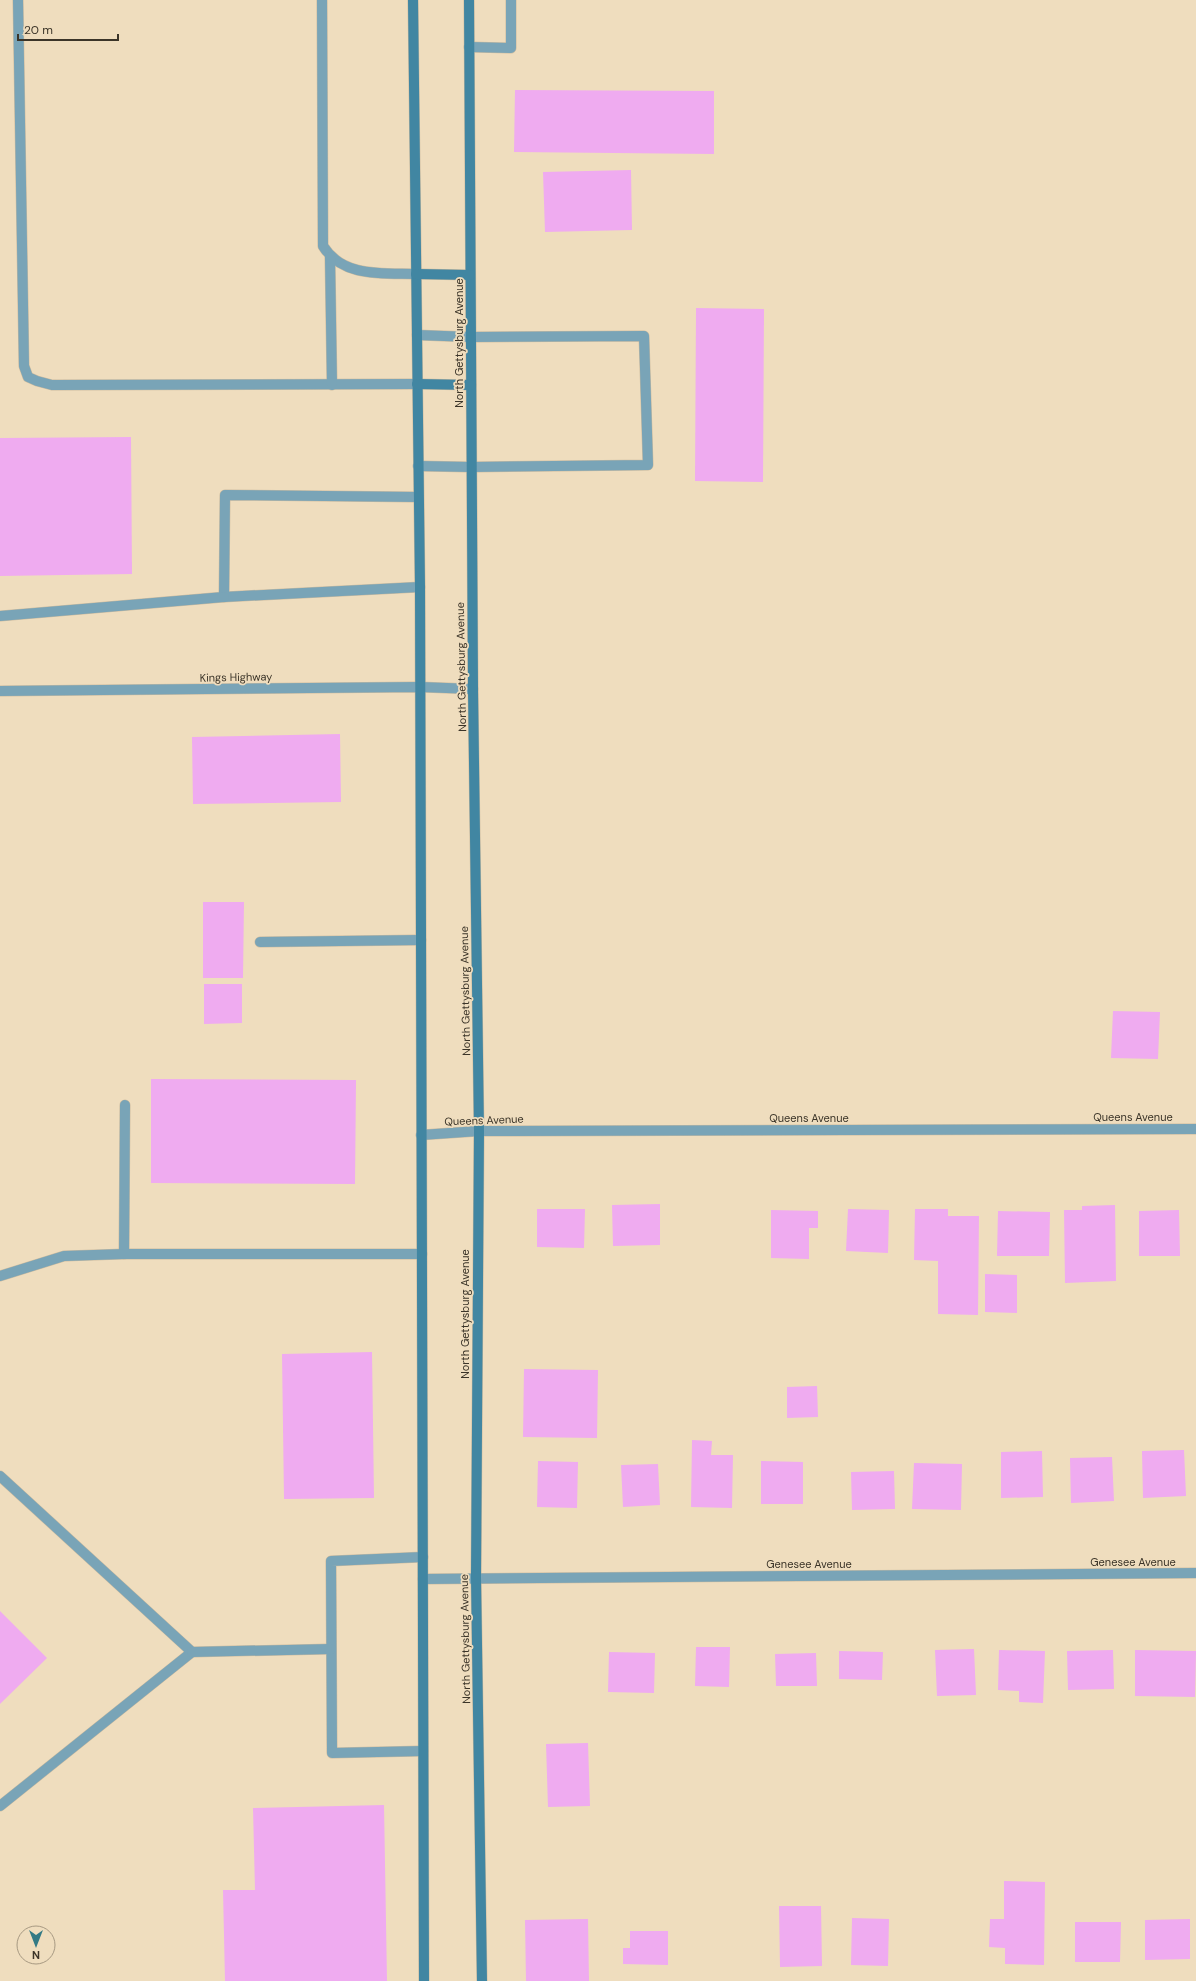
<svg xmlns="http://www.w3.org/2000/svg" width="1196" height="1981" font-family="'DM Sans',sans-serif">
	<rect width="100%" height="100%" fill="#efddbe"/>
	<g fill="#efabf0">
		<polygon points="515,90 714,91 714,154 514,152"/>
		<polygon points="631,170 632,230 545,232 543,172"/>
		<polygon points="696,308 764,309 763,482 695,481"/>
		<polygon points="131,437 132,574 0,576 0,438"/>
		<polygon points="340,734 341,802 193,804 192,737"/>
		<polygon points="203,902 244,902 243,978 203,978"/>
		<polygon points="204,984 242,984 242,1023 204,1024"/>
		<polygon points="1113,1011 1160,1012 1158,1059 1111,1058"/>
		<polygon points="151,1079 356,1080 355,1184 151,1183"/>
		<polygon points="660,1204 660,1245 613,1246 612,1205"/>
		<polygon points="1115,1205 1116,1281 1065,1283 1064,1210 1082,1210 1082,1206"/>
		<polygon points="537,1209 585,1209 584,1248 537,1247"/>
		<polygon points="848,1209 889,1210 888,1253 846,1251"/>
		<polygon points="915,1209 948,1209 948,1216 979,1216 978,1315 938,1314 938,1261 914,1260"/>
		<polygon points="771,1210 818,1211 818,1228 809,1228 809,1259 771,1258"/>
		<polygon points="1179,1210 1180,1256 1139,1256 1139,1211"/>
		<polygon points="998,1211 1050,1212 1049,1256 997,1256"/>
		<polygon points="985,1274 1017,1275 1017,1313 985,1312"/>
		<polygon points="372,1352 374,1498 284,1499 282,1354"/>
		<polygon points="524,1369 598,1370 597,1438 523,1437"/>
		<polygon points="817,1386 818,1417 787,1418 787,1387"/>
		<polygon points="692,1440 712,1441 711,1455 733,1455 732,1508 691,1507"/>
		<polygon points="1184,1450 1186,1496 1143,1498 1142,1451"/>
		<polygon points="1042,1451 1043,1497 1001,1498 1001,1452"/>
		<polygon points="1112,1457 1114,1501 1071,1503 1070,1458"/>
		<polygon points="538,1461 578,1462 577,1508 537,1507"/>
		<polygon points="761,1461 803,1462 803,1504 761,1504"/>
		<polygon points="914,1463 962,1464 961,1510 912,1509"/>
		<polygon points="658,1464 660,1505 623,1507 621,1465"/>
		<polygon points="894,1471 895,1509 852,1510 851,1472"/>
		<polygon points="0,1611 47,1658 0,1704"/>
		<polygon points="696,1647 730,1647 729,1687 695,1686"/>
		<polygon points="974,1649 976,1695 937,1696 935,1650"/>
		<polygon points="999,1650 1045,1651 1043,1703 1019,1702 1019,1691 998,1690"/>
		<polygon points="1113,1650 1114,1689 1068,1690 1067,1651"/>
		<polygon points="1135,1650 1196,1651 1195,1697 1135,1696"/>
		<polygon points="839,1651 883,1652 882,1680 839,1679"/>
		<polygon points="609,1652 655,1653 654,1693 608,1692"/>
		<polygon points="816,1653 817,1686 776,1686 775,1654"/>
		<polygon points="588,1743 590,1806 548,1807 546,1744"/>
		<polygon points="384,1805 387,1981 225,1981 223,1890 255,1890 253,1808"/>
		<polygon points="1004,1881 1045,1882 1044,1965 1005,1964 1005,1948 989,1947 990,1919 1004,1919"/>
		<polygon points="779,1906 821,1906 822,1966 780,1967"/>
		<polygon points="852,1918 889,1919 888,1966 851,1965"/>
		<polygon points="588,1919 589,1981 526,1981 525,1920"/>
		<polygon points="1190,1919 1190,1959 1145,1960 1145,1920"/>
		<polygon points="1075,1922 1121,1922 1120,1962 1075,1962"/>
		<polygon points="630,1931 668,1931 668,1965 623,1964 623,1948 630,1948"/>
	</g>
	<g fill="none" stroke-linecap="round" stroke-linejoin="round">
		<g stroke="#cbbba0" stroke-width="11">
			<g id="service">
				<polyline points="18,0 24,366 28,377 37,381 52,385 417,384"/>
				<path d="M322,0L323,246C343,278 383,273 416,274"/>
				<polyline points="469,47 511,48 511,0"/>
				<polyline points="330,257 332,385"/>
				<polyline points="417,335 471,337 644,336 648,465 471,467 418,466"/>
				<polyline points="418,497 225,495 224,597 420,587"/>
				<polyline points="0,616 224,597"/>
				<polyline points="260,942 421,940"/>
				<polyline points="124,1254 125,1105"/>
				<polyline points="0,1276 64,1256 124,1254 422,1254"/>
				<polyline points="0,1476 192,1652 0,1806"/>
				<polyline points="423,1557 331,1561 332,1753 423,1751"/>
				<polyline points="192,1652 331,1649"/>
			</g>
		</g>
		<g stroke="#cbbba0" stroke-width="11">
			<g id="minor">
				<polyline points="421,1135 479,1131 1196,1129"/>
				<polyline points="423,1579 1196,1573"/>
			</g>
		</g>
		<g stroke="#cbbba0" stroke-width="11">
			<polyline id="tertiary" points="0,691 420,687 473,689"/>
		</g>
		<g stroke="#cbbba0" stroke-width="11">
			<g id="secondary">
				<polyline points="413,0 420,587 424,1981"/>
				<polyline points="469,0 473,689 479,1131 476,1577 482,1981"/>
				<polyline points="416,274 470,275"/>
				<polyline points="417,384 471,385"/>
			</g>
		</g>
		<use href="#service" stroke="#79a4b7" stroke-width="10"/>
		<use href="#minor" stroke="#79a4b7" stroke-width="10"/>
		<use href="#tertiary" stroke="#79a4b7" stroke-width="10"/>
		<use href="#secondary" stroke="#4186a2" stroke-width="10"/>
	</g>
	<g text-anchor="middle" stroke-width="3.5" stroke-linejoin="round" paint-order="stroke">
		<g font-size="11" fill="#3b3428" stroke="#efddbe">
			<text transform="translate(459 343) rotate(-90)" y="4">North Gettysburg Avenue</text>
			<text transform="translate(461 667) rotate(-91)" y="4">North Gettysburg Avenue</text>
			<text transform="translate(236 677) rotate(-1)" y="4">Kings Highway</text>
			<text transform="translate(465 991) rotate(-91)" y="4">North Gettysburg Avenue</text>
			<text x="1133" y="1121">Queens Avenue</text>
			<text x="809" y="1122">Queens Avenue</text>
			<text transform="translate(484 1120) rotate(-2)" y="4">Queens Avenue</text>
			<text transform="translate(465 1314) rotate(-90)" y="4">North Gettysburg Avenue</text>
			<text x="1133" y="1566">Genesee Avenue</text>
			<text x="809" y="1568">Genesee Avenue</text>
			<text transform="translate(465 1639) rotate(-91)" y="4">North Gettysburg Avenue</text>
		</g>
	</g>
	<g transform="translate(36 1945) rotate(180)"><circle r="19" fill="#efddbe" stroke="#a79982"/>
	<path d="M0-3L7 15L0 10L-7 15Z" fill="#337a85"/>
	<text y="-6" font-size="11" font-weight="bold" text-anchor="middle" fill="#3b3428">N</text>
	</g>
	<path d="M18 34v6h100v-6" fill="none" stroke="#3b3428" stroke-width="2"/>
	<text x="24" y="34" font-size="12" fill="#3b3428" stroke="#efddbe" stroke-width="3" paint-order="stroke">20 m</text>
</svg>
